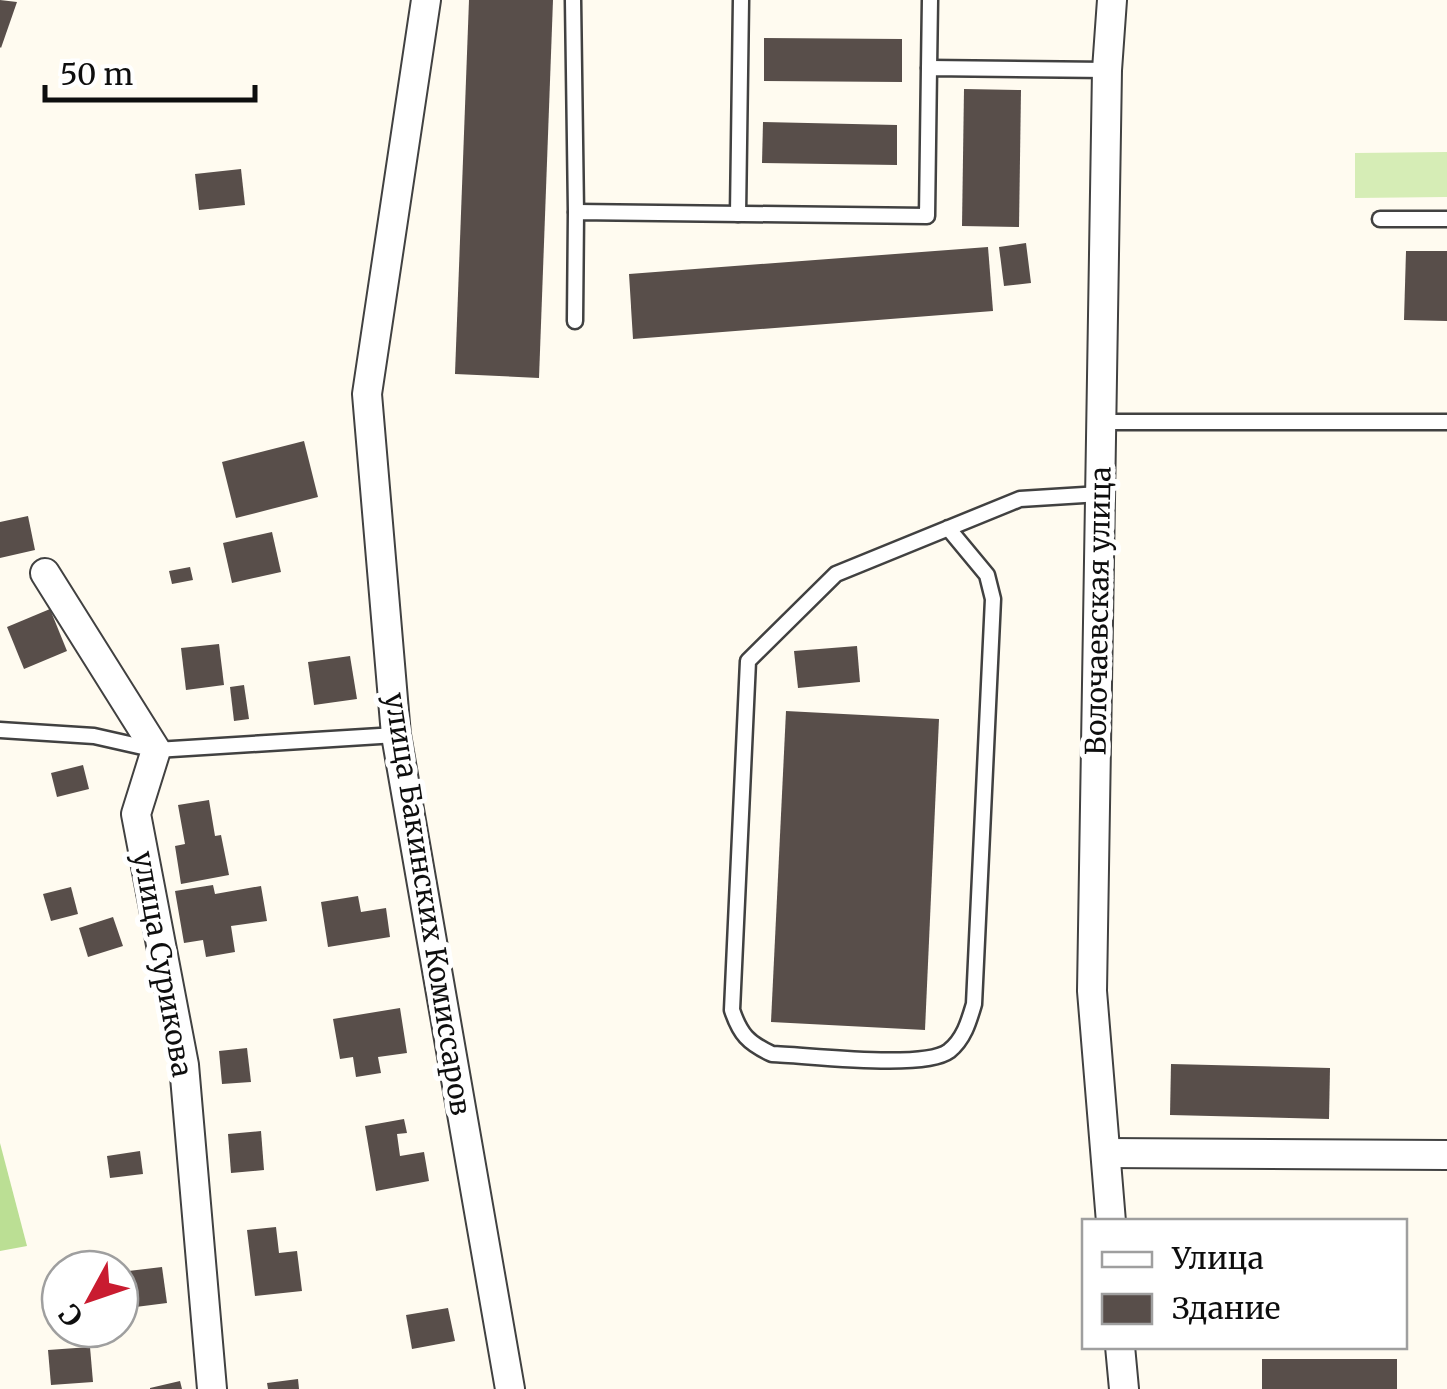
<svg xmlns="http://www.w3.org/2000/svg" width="1447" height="1389" font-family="Merriweather,serif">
	<rect width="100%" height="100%" fill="#fffbf0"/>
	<polygon fill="#d6edb6" points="1447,152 1447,197 1355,198 1355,153"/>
	<polygon fill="#bbdf94" points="0,1143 27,1246 0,1251"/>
	<g fill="#584e4a">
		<polygon points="0,0 17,2 1,48 0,47"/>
		<polygon points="469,0 553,0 539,378 455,374"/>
		<polygon points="764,38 902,39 902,82 764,81"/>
		<polygon points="964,89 1021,90 1019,227 962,226"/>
		<polygon points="763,122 897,125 897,165 762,163"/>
		<polygon points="241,169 245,205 199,210 195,174"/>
		<polygon points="1026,243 1031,283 1004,286 999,247"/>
		<polygon points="988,247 993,311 633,339 629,274"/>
		<polygon points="1406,251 1447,251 1447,321 1404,320"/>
		<polygon points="304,441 318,497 236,518 222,462"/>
		<polygon points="28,516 35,550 0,558 0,522"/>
		<polygon points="272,532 281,572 232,583 223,543"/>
		<polygon points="190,567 193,580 172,584 169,571"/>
		<polygon points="50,609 67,651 24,669 7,627"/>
		<polygon points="219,644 224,685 186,690 181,648"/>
		<polygon points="857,646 860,682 798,688 794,651"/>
		<polygon points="350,656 357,699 314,705 308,662"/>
		<polygon points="244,685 249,719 234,721 230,687"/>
		<polygon points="786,711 939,719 925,1030 771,1022"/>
		<polygon points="83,765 89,789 57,797 51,773"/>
		<polygon points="209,800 215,836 221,835 229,875 181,884 175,846 185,844 178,805"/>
		<polygon points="213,885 215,894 261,886 267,921 231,926 235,952 206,957 203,940 184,943 175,891"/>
		<polygon points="71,887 78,914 51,921 43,894"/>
		<polygon points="358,896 361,912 386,908 390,937 328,947 321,902"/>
		<polygon points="113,917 123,946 88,957 79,928"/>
		<polygon points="400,1008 407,1053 378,1057 381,1073 356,1077 353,1057 340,1059 333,1019"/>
		<polygon points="247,1048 251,1082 222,1084 219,1051"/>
		<polygon points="1171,1064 1330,1068 1329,1119 1170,1115"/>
		<polygon points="404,1119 407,1133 397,1134 400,1156 424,1152 429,1181 376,1191 365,1126"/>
		<polygon points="261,1131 264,1170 231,1173 228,1134"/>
		<polygon points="140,1151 143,1174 110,1178 107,1156"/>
		<polygon points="276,1227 279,1253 297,1251 302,1291 255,1296 247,1230"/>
		<polygon points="162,1267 167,1303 120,1309 120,1272"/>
		<polygon points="448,1308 455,1341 412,1349 406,1315"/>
		<polygon points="90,1347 93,1382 51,1385 48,1350"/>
		<rect x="1262" y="1359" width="135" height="30"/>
		<polygon points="298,1379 299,1389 268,1389 267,1383"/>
		<polygon points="180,1381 182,1389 150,1389 150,1388"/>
	</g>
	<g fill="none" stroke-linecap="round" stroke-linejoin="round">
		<g stroke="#414141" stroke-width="19">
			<g id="lane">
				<polyline points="573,0 576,212"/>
				<polyline points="929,68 930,0"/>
				<polyline points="738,214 741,0"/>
				<polyline points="1380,219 1447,219"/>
				<polyline points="575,321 576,212 927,216 929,68 1107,70"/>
				<polyline points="1101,422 1447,422"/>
				<path d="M948,528L987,575L993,599L974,1004C969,1021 964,1039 949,1051C924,1070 807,1055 772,1054C748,1043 740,1034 732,1010L748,661L836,574L1020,499L1100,494"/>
				<polyline points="0,730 94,736 156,750 396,735"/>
			</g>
		</g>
		<g stroke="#414141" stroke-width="32">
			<g id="street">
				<polyline points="426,0 367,394 396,735 510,1389"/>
				<polyline points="45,573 156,750 136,814 184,1065 212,1389"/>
				<polyline points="1106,1153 1447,1155"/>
				<polyline points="1111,1222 1092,991 1107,70 1112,0"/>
				<polyline points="1120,1346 1124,1389"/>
			</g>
		</g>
		<use href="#lane" stroke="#fff" stroke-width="14"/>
		<use href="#street" stroke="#fff" stroke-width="28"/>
	</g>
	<g text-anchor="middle" stroke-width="10" stroke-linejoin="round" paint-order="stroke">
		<g font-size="28" fill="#0e0e0e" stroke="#fff">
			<text transform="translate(1098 611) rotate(-89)" y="10">Волочаевская улица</text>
			<text transform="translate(428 904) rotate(81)" y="10">улица Бакинских Комиссаров</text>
			<text transform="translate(163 964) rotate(80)" y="10">улица Сурикова</text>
		</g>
	</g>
	<rect x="1082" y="1219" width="325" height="130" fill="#ffffff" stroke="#9f9f9f" stroke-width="2.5"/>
	<rect x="1102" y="1252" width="50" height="15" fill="#ffffff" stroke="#9f9f9f" stroke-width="2.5"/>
	<text x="1172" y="1269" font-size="30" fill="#0e0e0e">Улица</text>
	<rect x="1102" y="1294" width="50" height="30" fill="#584e4a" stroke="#9f9f9f" stroke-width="2.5"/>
	<text x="1172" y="1319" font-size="30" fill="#0e0e0e">Здание</text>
	<g transform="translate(90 1299) rotate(230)"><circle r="48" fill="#ffffff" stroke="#9f9f9f" stroke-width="2.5"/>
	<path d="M0-8L18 38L0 25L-18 38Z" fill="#c91c30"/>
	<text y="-15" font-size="28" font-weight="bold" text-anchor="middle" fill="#0e0e0e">С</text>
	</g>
	<path d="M45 85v15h210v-15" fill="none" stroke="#0e0e0e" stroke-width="5"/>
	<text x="60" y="85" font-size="30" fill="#0e0e0e" stroke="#ffffff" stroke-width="8" paint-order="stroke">50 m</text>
</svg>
